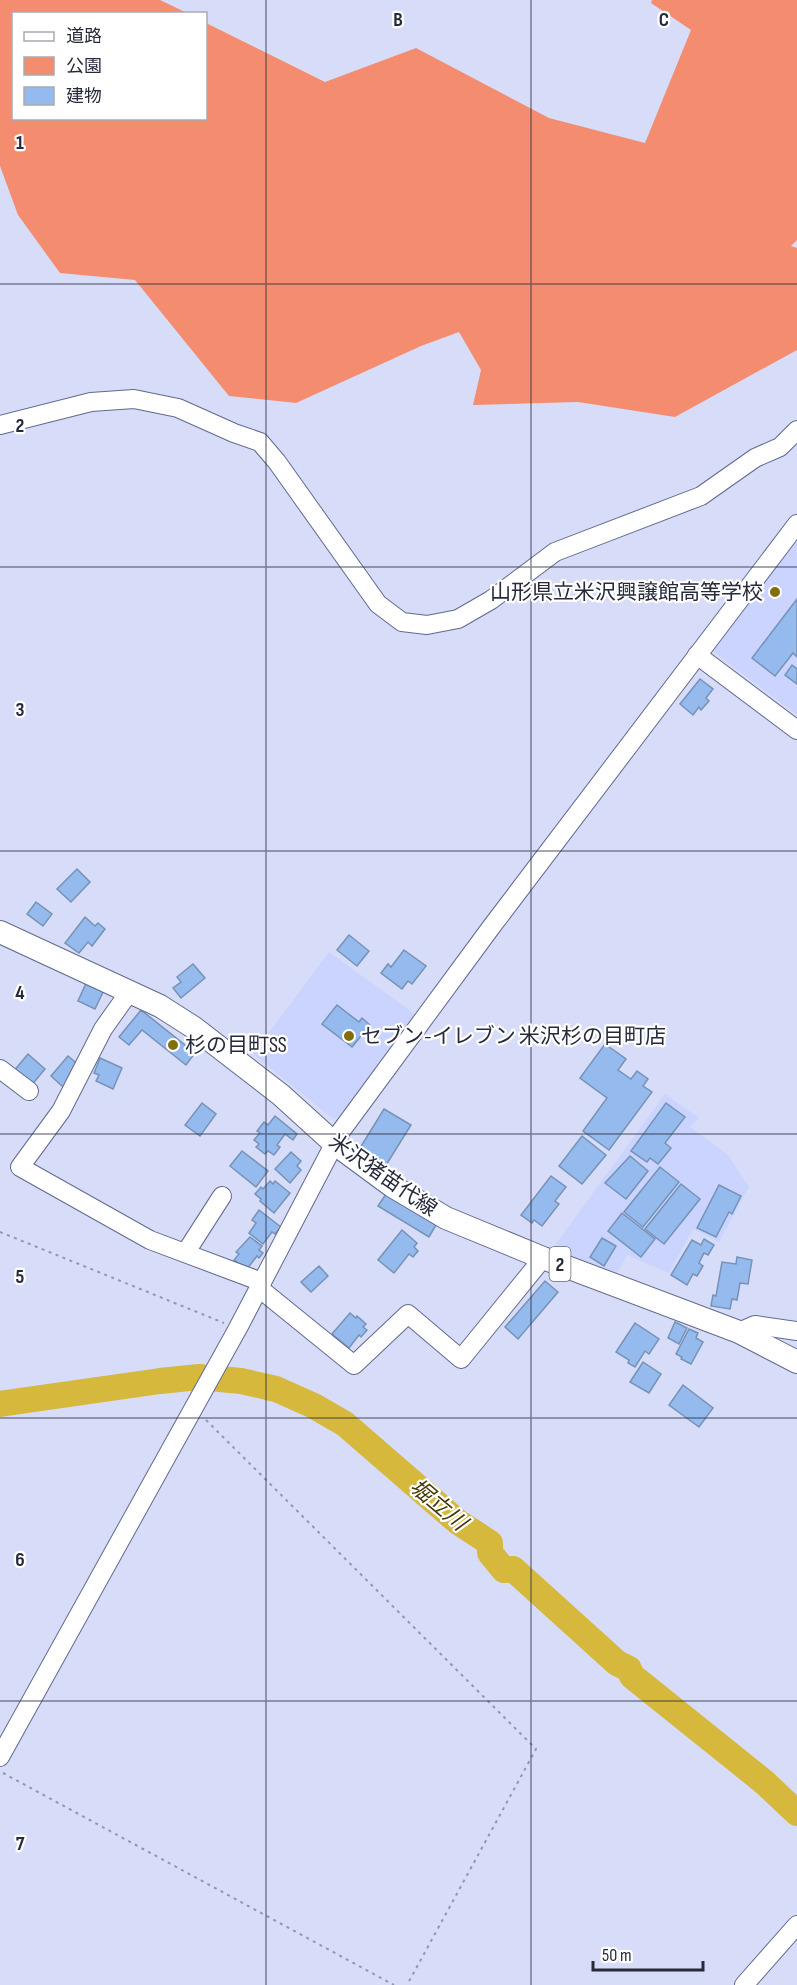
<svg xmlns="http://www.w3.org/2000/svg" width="797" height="1985" font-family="'Sofia Sans Condensed','Noto Sans JP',sans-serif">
	<rect width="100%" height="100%" fill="#d7ddf8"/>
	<g fill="#cbd4fe">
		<polygon points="797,535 797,715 711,650"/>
		<polygon points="329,952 419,1017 343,1117 333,1119 253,1054"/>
		<polygon points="665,1094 699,1118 690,1127 728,1155 749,1187 719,1242 693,1229 669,1273 627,1255 615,1276 553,1248"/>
	</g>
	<polygon fill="#f48c70" points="0,0 160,0 187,13 14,14 14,118 206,118 206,23 325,82 416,48 549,118 645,143 691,30 651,3 652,0 797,0 797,240 791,246 797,248 797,350 675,417 578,402 473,405 481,370 459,332 421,346 296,403 229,396 135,280 60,273 18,215 0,166"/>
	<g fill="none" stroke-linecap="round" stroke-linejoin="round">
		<polyline stroke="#d5b83c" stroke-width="26" points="0,1404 160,1381 199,1377 241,1381 276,1389 314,1406 345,1424 458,1522 490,1543 490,1553 504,1570 513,1569 617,1663 629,1669 632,1676 764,1782 797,1813"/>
	</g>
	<g fill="#94baee" stroke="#7792b7" stroke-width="1.5">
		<polygon points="797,599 797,657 793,653 775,676 752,658"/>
		<polygon points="792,665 797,669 797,684 785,675"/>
		<polygon points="700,679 713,689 706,698 709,701 701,710 699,707 693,715 680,704"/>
		<polygon points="77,869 90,882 71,902 57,889"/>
		<polygon points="36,902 52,914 43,926 27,914"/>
		<polygon points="85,917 95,926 98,923 105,929 92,946 88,942 79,953 65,943"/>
		<polygon points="349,935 369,951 357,966 337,950"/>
		<polygon points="404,950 426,966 412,984 408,981 402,989 381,973 388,964 391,967"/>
		<polygon points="193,964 205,978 181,998 173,988 181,982 177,977"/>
		<polygon points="87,981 104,990 95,1009 78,1001"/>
		<polygon points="337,1005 359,1022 362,1018 370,1025 352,1047 322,1024"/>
		<polygon points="141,1010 195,1053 186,1065 142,1030 129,1045 119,1037"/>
		<polygon points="605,1044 626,1059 618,1070 631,1079 637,1071 648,1079 643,1086 652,1092 609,1150 583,1131 607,1098 580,1078"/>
		<polygon points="28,1054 45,1069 30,1087 13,1072"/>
		<polygon points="68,1056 80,1066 63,1087 51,1076"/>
		<polygon points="100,1058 122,1068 113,1089 96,1081 99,1075 94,1073"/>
		<polygon points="202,1103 216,1114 200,1136 185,1125"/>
		<polygon points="666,1103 685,1117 665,1143 671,1148 658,1164 650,1158 647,1162 631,1151"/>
		<polygon points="384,1109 411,1125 383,1170 361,1158 365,1151 360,1148"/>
		<polygon points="275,1116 297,1134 293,1140 285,1134 277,1145 280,1147 274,1155 268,1151 265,1154 256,1147 259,1144 254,1140 260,1133 257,1131 264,1122 268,1125"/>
		<polygon points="582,1136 606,1155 582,1184 559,1166"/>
		<polygon points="242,1151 268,1171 256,1187 230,1166"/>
		<polygon points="291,1152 301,1161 297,1166 301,1170 290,1183 275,1169"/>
		<polygon points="630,1156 648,1171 626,1199 605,1183"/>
		<polygon points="660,1167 679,1182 643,1227 624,1212"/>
		<polygon points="551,1176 566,1187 555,1201 559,1204 542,1226 534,1220 532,1223 521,1215"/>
		<polygon points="270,1181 273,1184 275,1181 290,1193 274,1213 260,1201 261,1199 255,1194 261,1187 263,1189"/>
		<polygon points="681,1184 700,1199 664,1244 645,1229"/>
		<polygon points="719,1185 741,1196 732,1214 729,1212 716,1237 697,1228"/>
		<polygon points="386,1194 436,1225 429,1237 378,1206"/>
		<polygon points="259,1210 281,1227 275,1234 272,1232 263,1244 249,1233 256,1223 252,1220"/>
		<polygon points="622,1213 655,1239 641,1257 608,1231"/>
		<polygon points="402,1230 417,1243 414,1247 418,1251 413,1257 409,1254 394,1273 378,1260"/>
		<polygon points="250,1237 262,1246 259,1250 263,1253 259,1258 257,1256 247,1269 234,1260 239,1254 236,1252"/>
		<polygon points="602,1238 616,1246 604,1266 590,1257"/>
		<polygon points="704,1239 714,1245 708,1255 704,1253 699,1263 703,1266 697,1276 693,1274 687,1285 671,1275 692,1240 701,1245"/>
		<polygon points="737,1257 752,1260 748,1284 740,1283 737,1300 732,1299 730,1309 711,1306 713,1295 716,1296 722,1262 736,1264"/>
		<polygon points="319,1266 328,1276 311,1292 301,1282"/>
		<polygon points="545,1281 558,1292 518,1339 505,1327"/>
		<polygon points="350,1313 356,1318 357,1316 366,1324 363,1327 367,1330 361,1337 359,1335 349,1348 332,1334"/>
		<polygon points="675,1322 687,1328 679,1344 668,1338"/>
		<polygon points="635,1323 659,1339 649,1354 645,1351 635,1367 628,1363 629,1360 616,1352"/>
		<polygon points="689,1329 698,1333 696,1338 703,1342 691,1364 681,1359 682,1357 676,1354"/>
		<polygon points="643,1362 661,1374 649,1393 630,1382"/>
		<polygon points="683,1385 713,1408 699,1427 669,1405"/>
	</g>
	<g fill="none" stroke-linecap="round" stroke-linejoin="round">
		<g stroke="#616990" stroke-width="20">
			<g id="minor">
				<polyline points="0,425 91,402 134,399 178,408 234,433 260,442 277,462 378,604 402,622 427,625 458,619 491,600 555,552 701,496 755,458 780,447 797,430"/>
				<polyline points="697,655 797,730"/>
				<polyline points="130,991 103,1029 61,1111 20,1167 150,1240 262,1282"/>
				<polyline points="0,1069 29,1091"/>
				<polyline points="186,1252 222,1196"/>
				<polyline points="259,1288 354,1365 408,1314 461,1359 543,1258"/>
				<polyline points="739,1332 755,1325 797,1331"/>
				<polyline points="0,1757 238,1328 341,1131 492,926 797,524"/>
				<polyline points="744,1985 797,1925"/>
			</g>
		</g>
		<g stroke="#616990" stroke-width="24">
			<polyline id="major" points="0,932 160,1006 193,1027 281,1095 335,1144 392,1186 446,1218 543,1258 739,1332 797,1362"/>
		</g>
		<g stroke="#9297ae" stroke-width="2" stroke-dasharray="3 4.5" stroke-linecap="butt">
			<polyline points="0,1232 224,1323"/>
			<polyline points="206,1420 536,1749 407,1985"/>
			<polyline points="3,1773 394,1985"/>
		</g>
		<use href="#minor" stroke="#fff" stroke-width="18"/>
		<use href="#major" stroke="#fff" stroke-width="22"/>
	</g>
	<path fill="none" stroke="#272a3b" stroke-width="1.5" stroke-opacity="0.55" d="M266,0V1985M531,0V1985M0,284H797M0,567H797M0,851H797M0,1134H797M0,1418H797M0,1701H797"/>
	<g fill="#836e0c" stroke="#fff" stroke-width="2">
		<circle cx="775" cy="592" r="6"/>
		<circle cx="349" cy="1036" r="6"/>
		<circle cx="173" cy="1045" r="6"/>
	</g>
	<g text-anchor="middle" stroke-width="4.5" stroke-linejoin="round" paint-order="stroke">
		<rect fill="#fff" stroke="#686a76" stroke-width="1.5" x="549.5" y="1247" width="21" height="34" rx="4.5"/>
		<g font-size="20" font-weight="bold" fill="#272a3b">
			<text x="560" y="1271">2</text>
		</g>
		<g font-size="21" fill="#272a3b" stroke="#fff" text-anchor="start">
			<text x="763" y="599" text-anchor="end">山形県立米沢興譲館高等学校</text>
			<text x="361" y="1043">セブン-イレブン 米沢杉の目町店</text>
			<text x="185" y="1052">杉の目町SS</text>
		</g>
		<g font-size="21" fill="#272a3b" stroke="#fff">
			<text transform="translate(383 1175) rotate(35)" y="7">米沢猪苗代線</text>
		</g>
		<g font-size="22" font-style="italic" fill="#443903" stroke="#fff">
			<text transform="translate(439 1504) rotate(40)" y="8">堀立川</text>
		</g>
	</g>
	<g font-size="20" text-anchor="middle" font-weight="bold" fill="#272a3b" stroke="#fff" stroke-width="4.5" stroke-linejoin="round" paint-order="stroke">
		<text x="398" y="26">B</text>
		<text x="664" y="26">C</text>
		<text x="20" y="149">1</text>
		<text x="20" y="432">2</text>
		<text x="20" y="716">3</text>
		<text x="20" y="999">4</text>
		<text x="20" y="1283">5</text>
		<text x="20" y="1566">6</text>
		<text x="20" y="1850">7</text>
	</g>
	<rect x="12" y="12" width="195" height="108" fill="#ffffff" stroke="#a9aab1" stroke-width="1.5"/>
	<rect x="24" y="32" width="30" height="9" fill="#ffffff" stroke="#a9aab1" stroke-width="1.5"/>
	<text x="66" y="42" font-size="18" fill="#272a3b">道路</text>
	<rect x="24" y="57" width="30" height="18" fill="#f48c70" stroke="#a9aab1" stroke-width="1.5"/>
	<text x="66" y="72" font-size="18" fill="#272a3b">公園</text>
	<rect x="24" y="87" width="30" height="18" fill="#94baee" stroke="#a9aab1" stroke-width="1.5"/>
	<text x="66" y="102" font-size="18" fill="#272a3b">建物</text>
	<path d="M593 1961v9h110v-9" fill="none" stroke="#272a3b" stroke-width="3"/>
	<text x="602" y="1961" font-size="18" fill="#272a3b" stroke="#ffffff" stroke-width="4.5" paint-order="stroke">50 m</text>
</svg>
